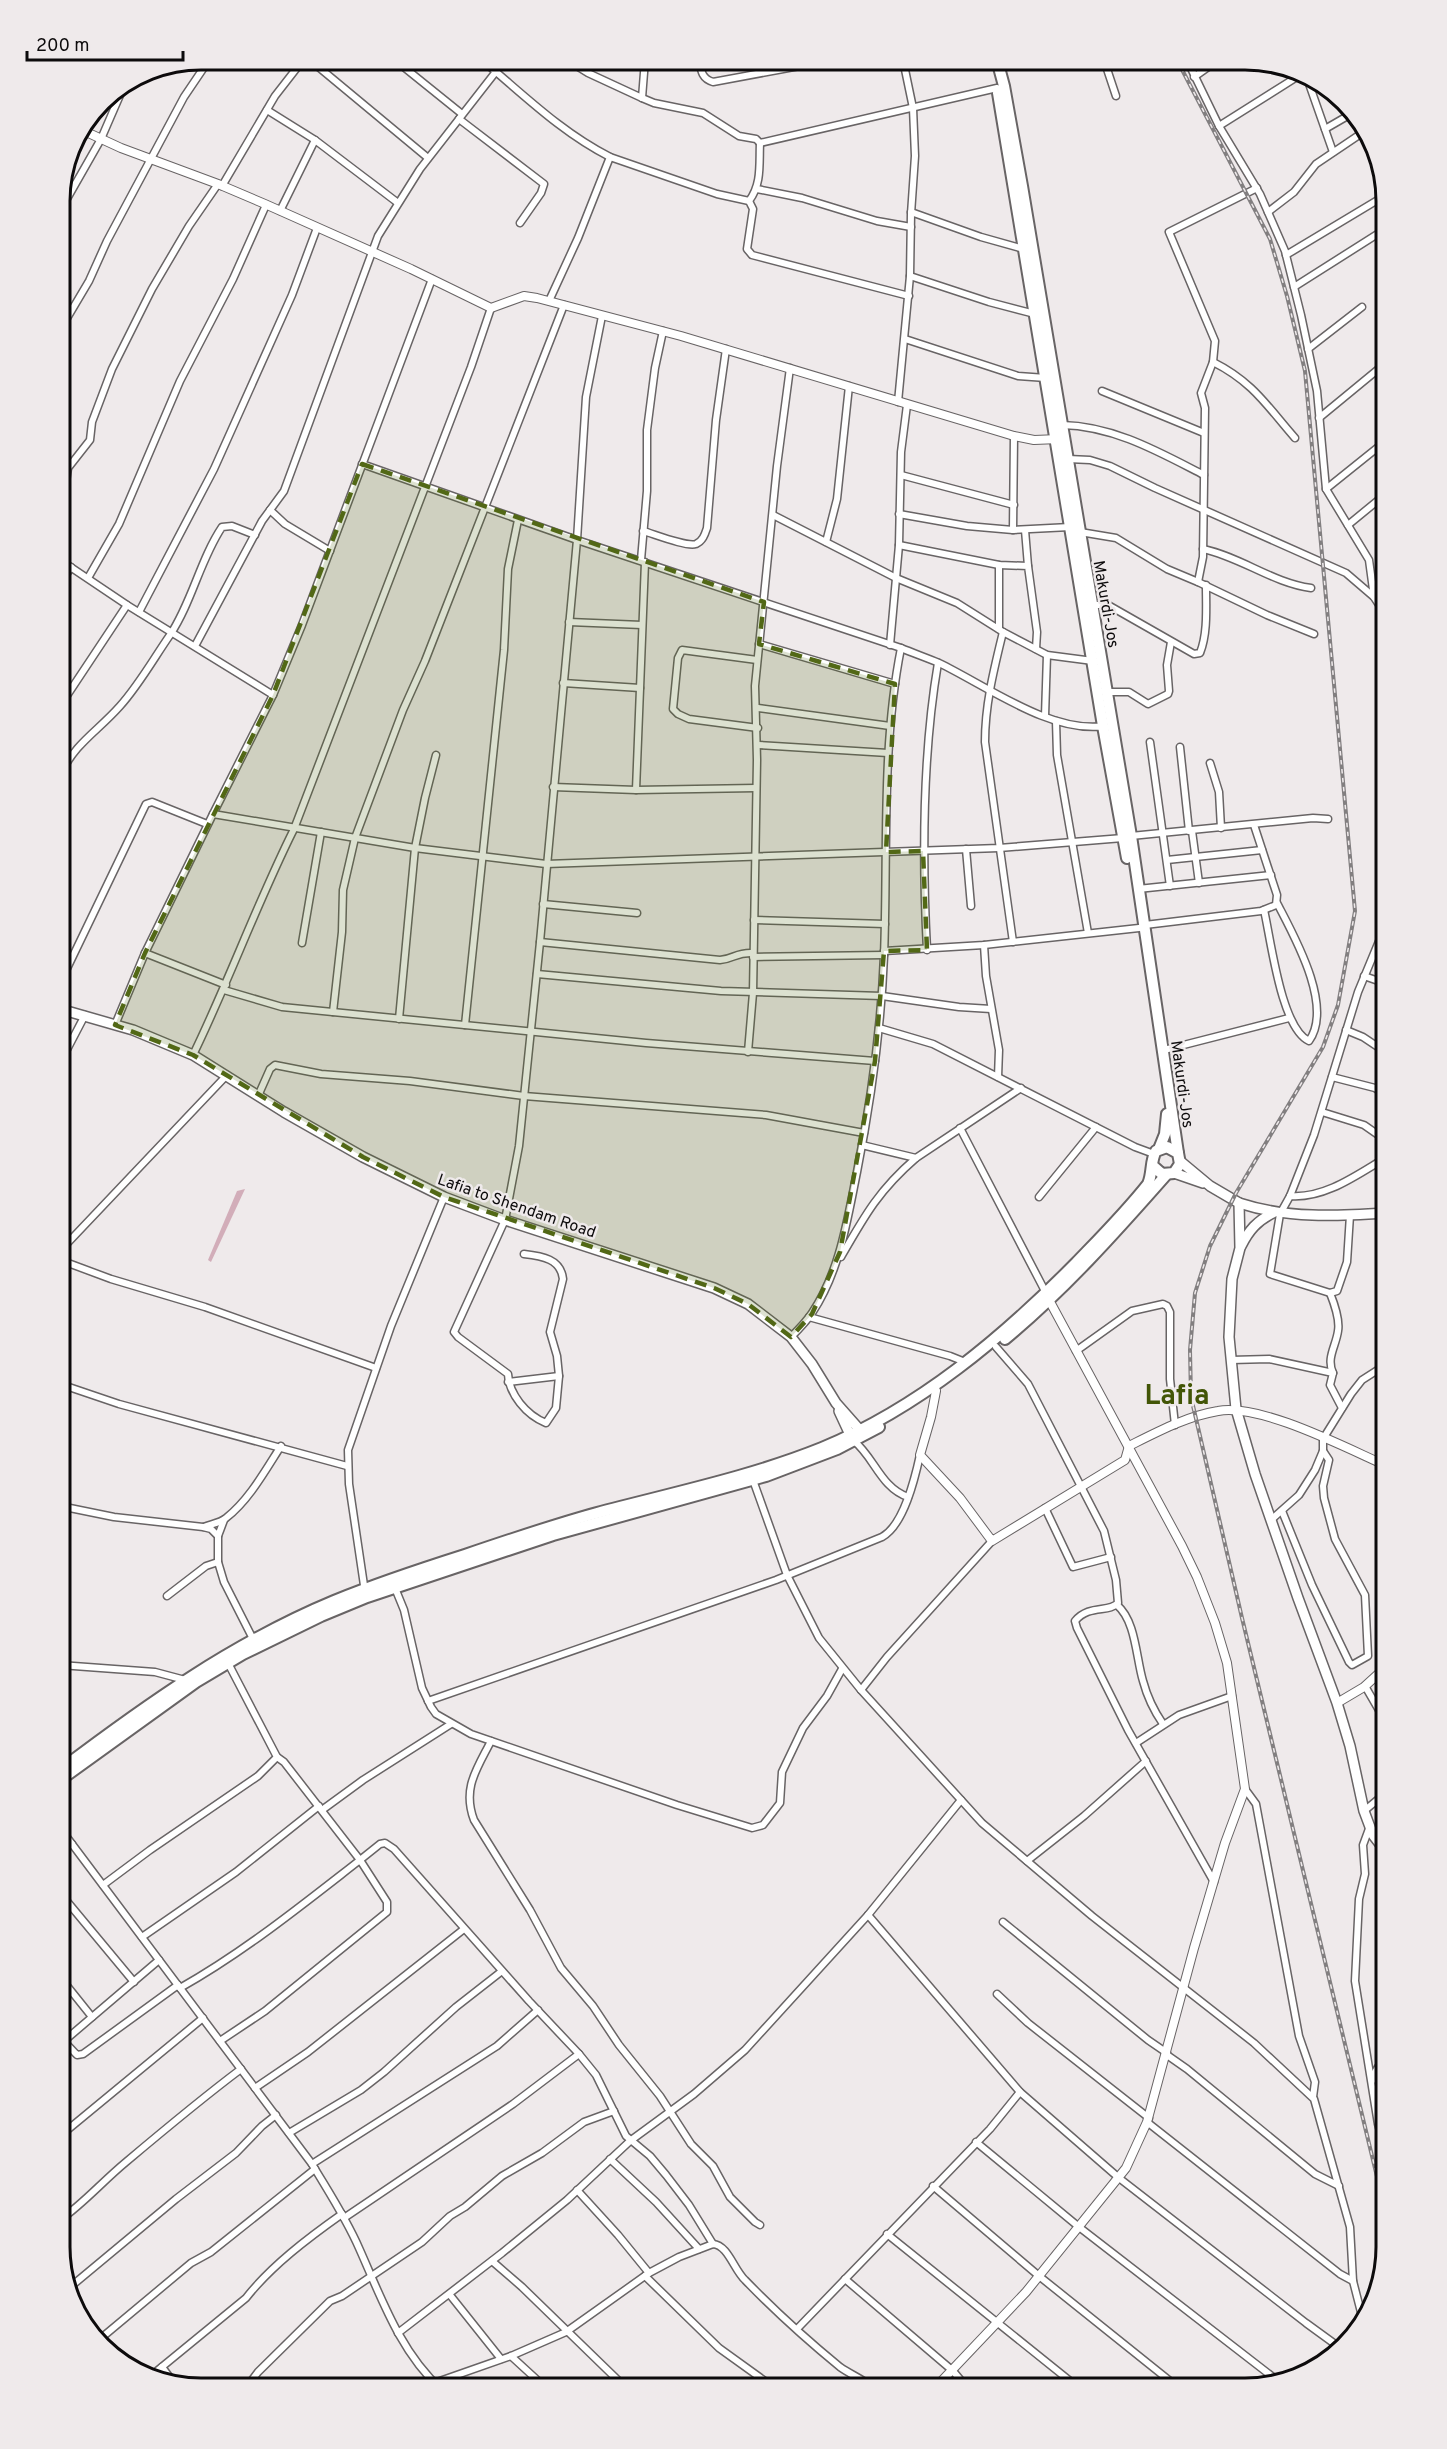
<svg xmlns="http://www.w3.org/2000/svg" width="1447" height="2449" font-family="Overpass,sans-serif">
	<rect width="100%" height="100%" fill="#efeaeb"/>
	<polygon fill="#d2adb9" points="245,1189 211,1262 208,1260 237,1191"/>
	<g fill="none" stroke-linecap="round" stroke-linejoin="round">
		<g stroke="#686465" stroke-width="9">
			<g id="minor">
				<polyline points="310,60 428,158"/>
				<polyline points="395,60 462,114"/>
				<path d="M482,60C524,95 561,132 610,157L717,194L749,201L753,209L747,249L752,255L909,296"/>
				<polyline points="567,60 588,73 642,98 654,103 703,113 739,136 756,139 760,143 997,88"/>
				<path d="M699,60C701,71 702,79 713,82L832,60"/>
				<polyline points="1104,60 1116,96"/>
				<polyline points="1187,60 1219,126 1260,194 1285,251 1301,315 1317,391 1326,489 1369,560 1374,597 1387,587"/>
				<polyline points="1194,77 1218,60"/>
				<polyline points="1307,78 1333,152"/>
				<polyline points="642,98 645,60"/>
				<polyline points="267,110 315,140 398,203"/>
				<polyline points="459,119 544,184 541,193 520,223"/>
				<polyline points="1219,126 1300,75"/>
				<polyline points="1325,129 1351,114"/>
				<polyline points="222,186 275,96 303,60"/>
				<polyline points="757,189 802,198 877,221 911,227"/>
				<path d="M749,201C762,184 759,164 760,143"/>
				<polyline points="60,211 101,139 124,86"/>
				<polyline points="280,211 315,140"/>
				<polyline points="911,212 981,237 1024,249"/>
				<polyline points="1268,212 1294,192 1316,164 1365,131"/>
				<polyline points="1286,255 1386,195"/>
				<polyline points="910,276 989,302 1035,314"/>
				<polyline points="1294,287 1387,228"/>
				<polyline points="549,301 578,238 610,157"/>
				<polyline points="60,330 89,281 107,241 184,97 209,60"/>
				<polyline points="905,339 1018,376 1046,378"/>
				<polyline points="1308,349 1362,307"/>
				<path d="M1213,362C1253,382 1267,406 1295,438"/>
				<polyline points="1102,391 1204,433"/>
				<polyline points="898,402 910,276 911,214 915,156 913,108 903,60"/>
				<polyline points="1319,418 1387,362"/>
				<path d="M1062,425C1114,426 1159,452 1204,475"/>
				<polyline points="1068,459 1090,460 1110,466 1155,488 1346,573 1374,597 1387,617"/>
				<path d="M362,464L577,540L901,648C913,653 927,658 939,663C987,686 1051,734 1105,726"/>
				<polyline points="901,475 1014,505"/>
				<polyline points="1326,489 1387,440"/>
				<polyline points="60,495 66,482 68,468 90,440 92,422 112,369 152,289 189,226 218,184"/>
				<polyline points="270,510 285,524 330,551"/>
				<polyline points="899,514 967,526 1013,530 1070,527"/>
				<polyline points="773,515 896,578 957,603 1003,632 1047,655 1093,661"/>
				<polyline points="1348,525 1387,493"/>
				<polyline points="1013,530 1014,436"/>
				<polyline points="1025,530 1028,566"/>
				<path d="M643,531C654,534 686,547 696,544C703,541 705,534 707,528L716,420L726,349"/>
				<polyline points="1080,532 1116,538 1167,569 1198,582 1267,615 1314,634"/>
				<polyline points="826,542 837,499 849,386"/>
				<polyline points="899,545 999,565 1028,566 1037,632 1036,649"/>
				<path d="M1203,549C1241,557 1273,583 1311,588"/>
				<polyline points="60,560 127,605 273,695"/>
				<polyline points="641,560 647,491 647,430 655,368 663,331"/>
				<polyline points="999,565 999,629"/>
				<polyline points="88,578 119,524 180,381 233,279 266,205"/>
				<polyline points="1198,582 1203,557 1205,408 1201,393 1213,362 1215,341 1169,232 1257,188"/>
				<polyline points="60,585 71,567"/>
				<path d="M1092,605H1108L1194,654L1200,653C1208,633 1206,607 1206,585"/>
				<polyline points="139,612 214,469 292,295 317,228"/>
				<polyline points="569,622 642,625"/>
				<path d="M1003,632C994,669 985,704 985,742L1013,942"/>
				<polyline points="759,644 895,684"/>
				<polyline points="890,645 899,545 901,452 907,405"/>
				<polyline points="195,646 262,521 284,491 378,236 420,169 505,60"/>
				<polyline points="757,660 682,650 678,658 673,709 678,714 689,719 758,728"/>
				<polyline points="563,683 640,688"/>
				<polyline points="1107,692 1129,692 1148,704 1168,694 1169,691 1167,665 1171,642"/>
				<polyline points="60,706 127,605"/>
				<polyline points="758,708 890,726"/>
				<polyline points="1045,716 1047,655"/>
				<polyline points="1056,721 1057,755 1088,933"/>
				<polyline points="1150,742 1170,886"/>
				<polyline points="758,745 888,753"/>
				<polyline points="1180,747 1189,831"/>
				<polyline points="1210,763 1219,792 1221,828"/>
				<path d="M60,775C76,742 97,732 120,706C139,685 154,658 170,635C192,602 200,560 222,527L232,526L255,535"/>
				<polyline points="553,787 636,790 756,788"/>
				<polyline points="636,790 645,562"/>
				<polyline points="213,814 415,848 546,864 999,848 1123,838"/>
				<polyline points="1192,831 1199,883"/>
				<polyline points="1131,836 1313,818 1328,819"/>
				<polyline points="966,849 971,906"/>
				<polyline points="1167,860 1262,850"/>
				<polyline points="1138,889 1271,875"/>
				<polyline points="543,904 637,913"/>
				<path d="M1264,910C1271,940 1281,1028 1309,1041C1334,1006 1294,936 1277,903"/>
				<polyline points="754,920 885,924"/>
				<polyline points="1145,925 1261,911 1276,905 1277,895 1254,825"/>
				<path d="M540,942L720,960C734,959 736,952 753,953"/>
				<polyline points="302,943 321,832"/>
				<polyline points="984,945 986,976 999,1050 998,1077"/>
				<path d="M927,950C922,855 922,757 938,663"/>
				<polyline points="884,951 984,945 1139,928"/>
				<polyline points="145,953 226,985"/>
				<polyline points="753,957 884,955"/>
				<polyline points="537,974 721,991 882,996 959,1007 991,1009"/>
				<polyline points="1364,976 1387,984"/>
				<polyline points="60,983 146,804 152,802 207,824"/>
				<polyline points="224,990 282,1007 646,1043 875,1061"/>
				<polyline points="333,1012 342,932 343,890 355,838 403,710 425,661 564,305"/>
				<polyline points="399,1019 415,848 425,798 436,755"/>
				<polyline points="115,1025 145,953 213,814 273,695 302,625 432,279"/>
				<polyline points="465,1025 504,650 508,569 518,520"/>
				<polyline points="879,1028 933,1044 1135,1147 1154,1154"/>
				<polyline points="1346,1030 1363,1037 1387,1053"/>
				<polyline points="1164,1050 1289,1018"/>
				<polyline points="748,1052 753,993 757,760 755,686 777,466 790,368"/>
				<path d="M193,1055C229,981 257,903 294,829L471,367L491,308"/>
				<polyline points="60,1063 85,1015"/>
				<polyline points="1332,1077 1375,1088 1387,1096"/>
				<polyline points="258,1096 270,1069 275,1065 321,1074 410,1081 524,1096 766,1115 864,1133"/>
				<polyline points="1322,1112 1364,1125 1387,1141"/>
				<polyline points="960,1128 1046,1293"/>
				<polyline points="862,1145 916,1158"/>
				<path d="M1290,1196C1325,1199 1358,1174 1387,1157"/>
				<polyline points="1039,1197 1096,1127"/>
				<polyline points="60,1251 227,1075"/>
				<path d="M524,1254C542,1256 561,1259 563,1279L550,1332L557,1356L559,1376L556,1408L546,1423C526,1415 509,1394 508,1374L458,1337L454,1332L505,1220L519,1146L540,942L577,540L586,397L602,316"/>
				<path d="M841,1257C865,1215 879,1190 916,1158L1021,1088"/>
				<polyline points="60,1260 111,1279 205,1307 376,1368"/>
				<polyline points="1330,1293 1270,1274 1280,1214 1290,1196 1314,1135 1358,992 1387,922"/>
				<polyline points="809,1317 950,1356 965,1362"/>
				<path d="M791,1337C798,1330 806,1322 812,1313C840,1271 847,1221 857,1172C871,1101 881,1029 884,956C888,854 881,749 901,648"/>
				<path d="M996,1347L1028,1384L1104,1531L1116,1580L1118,1603C1109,1613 1089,1604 1075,1621L1077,1628L1128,1730L1214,1882"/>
				<polyline points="1076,1351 1132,1311 1163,1304 1167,1306 1170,1312 1170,1379 1175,1425"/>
				<polyline points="1231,1360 1269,1359 1333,1373 1330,1385 1342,1408"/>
				<path d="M1333,1373C1326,1358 1336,1346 1338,1331C1340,1320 1334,1303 1330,1293L1337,1291L1347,1262L1350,1215"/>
				<polyline points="508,1382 559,1376"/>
				<polyline points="60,1384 119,1404 347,1466"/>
				<path d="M854,1441C874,1457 881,1488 908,1497"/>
				<polyline points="753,1480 787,1575 819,1638 861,1690 982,1823 1092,1916 1254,2043 1314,2099 1350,2227 1353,2281 1364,2324"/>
				<polyline points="60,1506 114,1517 203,1527 211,1529 218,1536 218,1562 224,1582 253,1639"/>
				<polyline points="1045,1508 1073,1567 1111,1557"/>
				<polyline points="1282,1511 1312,1585 1349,1662 1352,1665 1368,1656 1365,1595 1335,1539 1324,1498 1323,1486 1329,1460 1323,1451"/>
				<polyline points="1271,1520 1299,1495 1315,1470 1323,1451 1323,1439 1351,1394 1362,1380 1387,1364"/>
				<path d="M204,1527C211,1524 220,1523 226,1518C249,1500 265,1471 281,1446"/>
				<polyline points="218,1536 224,1520"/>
				<polyline points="395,1588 404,1610 422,1688 431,1707 436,1714 471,1734 677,1805 752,1828 763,1825 780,1803 782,1772 803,1728 827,1696 842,1669"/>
				<polyline points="365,1592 349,1484 348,1450 391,1326 444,1197"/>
				<polyline points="167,1596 206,1566 218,1562"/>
				<path d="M1117,1605C1136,1621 1136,1658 1143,1681C1147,1696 1154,1711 1163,1724"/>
				<polyline points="60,1665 155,1672 185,1680"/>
				<polyline points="1365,1686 1387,1724"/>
				<polyline points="861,1690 887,1657 992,1541"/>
				<path d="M428,1701L776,1580L882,1537C904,1525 915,1478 920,1455"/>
				<path d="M491,1741C477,1769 462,1788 474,1820L530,1910L561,1968L593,2006L619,2045L660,2096L691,2144L713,2166L730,2197L755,2222L760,2225"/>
				<polyline points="1136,1743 1179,1715 1232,1696"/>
				<polyline points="277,1757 284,1762 360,1860 380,1844 385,1843 394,1849 529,2001 579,2054 596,2075 626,2136 650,2156 666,2175 689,2205 713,2244"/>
				<polyline points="1245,1789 1256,1804 1299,2036 1315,2082 1313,2097"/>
				<polyline points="322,1810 363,1780 451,1724"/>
				<polyline points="1364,1811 1387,1792"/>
				<polyline points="1370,1826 1363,1845 1365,1874 1359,1899 1355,1981 1378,2124 1387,2156"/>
				<path d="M60,1828L312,2164C328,2191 346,2218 359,2248C381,2297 400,2352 441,2389"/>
				<polyline points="60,1852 72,1844"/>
				<polyline points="1027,1861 1084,1816 1146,1761"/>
				<polyline points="103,1885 150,1850 258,1776 277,1757 228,1663"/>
				<polyline points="60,1893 134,1982"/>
				<polyline points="868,1915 1020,2092 1119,2178 1306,2323 1339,2347"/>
				<polyline points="1003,1922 1148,2040 1167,2053"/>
				<polyline points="142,1937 236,1872 319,1806"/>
				<polyline points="60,1977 92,2017"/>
				<path d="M180,1988C244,1952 302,1905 360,1860L387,1902V1912L265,2011L220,2041"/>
				<polyline points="997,1994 1028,2023 1149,2118"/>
				<polyline points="60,2037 77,2055 83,2054 178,1985"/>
				<polyline points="64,2041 159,1960"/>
				<polyline points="1167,2055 1187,2069 1315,2174 1339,2186"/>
				<polyline points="1372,2081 1375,2072 1387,2053"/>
				<polyline points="255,2088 308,2052 464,1929"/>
				<polyline points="1147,2122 1340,2274 1353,2281"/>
				<polyline points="289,2133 361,2090 384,2072 456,2007 502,1971"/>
				<polyline points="60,2136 203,2018"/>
				<polyline points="976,2142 1079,2227 1278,2381"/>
				<polyline points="610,2159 656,2202 699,2249"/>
				<polyline points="312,2164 497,2046 538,2010"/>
				<polyline points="933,2186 1039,2276 1180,2389"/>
				<polyline points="577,2190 618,2235 649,2273"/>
				<polyline points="344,2218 513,2104 579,2054"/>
				<path d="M60,2220C84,2203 103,2181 126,2162C164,2130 201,2099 241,2069"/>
				<polyline points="887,2234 1080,2389"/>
				<polyline points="492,2261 522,2287 627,2389"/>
				<polyline points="645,2276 719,2348 776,2389"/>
				<polyline points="845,2279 953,2371 968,2389"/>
				<polyline points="69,2288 176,2199 236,2153 262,2126 276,2115"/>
				<polyline points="450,2295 501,2359"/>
				<polyline points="797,2329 990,2129 1020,2092"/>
				<polyline points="398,2333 502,2253 567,2200 630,2141 694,2094 745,2050 868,1915 961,1800"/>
				<polyline points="100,2339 191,2263 211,2252 315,2169"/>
				<polyline points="511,2356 547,2389"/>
				<polyline points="162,2367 174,2383"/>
				<path d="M152,2375L246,2298C271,2266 308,2238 342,2214"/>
				<path d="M434,2383L511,2356L566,2332L649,2273L679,2257L713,2244C728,2245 734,2270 745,2280C774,2310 807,2340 840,2367C851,2375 864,2379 874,2389"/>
				<polyline points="260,2389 252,2380 258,2372 330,2301 342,2296 422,2242 450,2216 465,2207 502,2176 542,2153 584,2122 614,2111"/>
				<polyline points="401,2389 430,2379"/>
			</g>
		</g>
		<g stroke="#686465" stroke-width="10">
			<g id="tertiary">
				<polyline points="82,130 121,148 218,184 265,204 411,269 491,308 524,296 537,298 681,336 1014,436 1034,440 1059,439"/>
				<path d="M936,1391L931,1417L920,1455L960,1498L992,1541L1125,1460L1129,1446C1157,1432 1187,1416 1218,1411C1260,1403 1346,1448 1387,1466"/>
				<polyline points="1337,1703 1364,1687 1387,1666"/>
				<polyline points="934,2389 1026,2292 1126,2168 1147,2122 1194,1948 1225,1843 1245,1789 1227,1663 1215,1623 1197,1577 1182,1546 1049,1300"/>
			</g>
		</g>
		<g stroke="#686465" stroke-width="12">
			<path id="secondary" d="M1239,1203C1288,1219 1337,1216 1387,1213"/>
		</g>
		<g stroke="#686465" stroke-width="12">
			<g id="primary">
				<polyline points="60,1009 133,1030 193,1055 284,1112 363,1157 444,1197 505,1220 714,1288 748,1304 791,1337 812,1364 836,1403 859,1429 861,1435"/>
				<polyline points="1180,1161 1210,1186 1239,1203 1240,1248 1232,1279 1229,1337 1236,1409 1255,1474 1298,1598 1337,1703 1350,1746 1364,1811 1373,1835 1387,1853"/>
				<polyline points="1174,1173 1203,1183"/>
				<path d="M1241,1246C1249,1230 1257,1221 1273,1213"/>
				<polyline points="839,1411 852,1439"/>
			</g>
		</g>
		<g stroke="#686465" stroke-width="14">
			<g id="trunk">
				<polyline points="997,60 1004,86 1022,186 1131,836 1178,1153"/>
				<polyline points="998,93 1103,726 1127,858"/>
				<polyline points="1159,1149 1165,1134 1167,1114"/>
				<path d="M1005,1339C1064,1290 1115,1233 1166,1175"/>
				<path d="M60,1770C146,1705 233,1643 334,1601C376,1584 421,1569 465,1555C509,1540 553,1525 597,1513C672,1493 750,1477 822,1448C920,1407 1002,1338 1076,1263C1101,1237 1126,1212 1148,1184C1153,1173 1150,1161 1156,1151L1167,1147L1178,1153L1180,1164L1174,1173L1162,1174L1153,1166"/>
				<polyline points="60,1780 196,1682 243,1654 321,1616 367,1597 553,1535 766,1476 837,1449 879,1427"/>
			</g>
		</g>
		<use href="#minor" stroke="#fff" stroke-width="6"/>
		<use href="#tertiary" stroke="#fff" stroke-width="8"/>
		<use href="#secondary" stroke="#fff" stroke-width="9"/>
		<use href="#primary" stroke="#fff" stroke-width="9"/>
		<use href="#trunk" stroke="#fff" stroke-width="10"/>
		<g stroke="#827f80" stroke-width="4">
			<polyline id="rail" points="1177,60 1270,239 1287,296 1305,371 1355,911 1338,1005 1323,1047 1236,1193 1210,1246 1195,1293 1190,1350 1191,1397 1242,1618 1387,2218"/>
		</g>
		<use href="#rail" stroke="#efeaeb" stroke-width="1.5" stroke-dasharray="4.5" stroke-linecap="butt"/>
	</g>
	<path fill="#526816" fill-opacity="0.2" stroke="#526816" stroke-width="4.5" stroke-dasharray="12 8" stroke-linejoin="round" d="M362,464L764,602L759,644L895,684L886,852L923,851L927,950L884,951L875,1061L840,1252L812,1314L791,1337L748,1304L714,1288L444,1197L363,1157L193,1055L115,1025L145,953L273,695Z"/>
	<g text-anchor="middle" stroke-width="5" stroke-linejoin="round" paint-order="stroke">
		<g font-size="16" fill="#0d0b0c" stroke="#efeaeb">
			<text transform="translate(1107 604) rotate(80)" y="6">Makurdi-Jos</text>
			<text transform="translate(1183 1084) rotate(82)" y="6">Makurdi-Jos</text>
			<text transform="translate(517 1205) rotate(19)" y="6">Lafia to Shendam Road</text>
		</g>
		<g font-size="28" font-weight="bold" fill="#425506" stroke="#efeaeb">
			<text x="1177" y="1404">Lafia</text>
		</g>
	</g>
	<path d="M0 0H1447V2449H0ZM201 70H1245A131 131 0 0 1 1376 201V2247A131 131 0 0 1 1245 2378H201A131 131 0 0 1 70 2247V201A131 131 0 0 1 201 70Z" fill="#efeaeb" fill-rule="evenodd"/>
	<path fill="none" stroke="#0d0b0c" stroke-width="3" d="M201 70H1245A131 131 0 0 1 1376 201V2247A131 131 0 0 1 1245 2378H201A131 131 0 0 1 70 2247V201A131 131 0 0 1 201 70Z"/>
	<path d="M27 51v9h156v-9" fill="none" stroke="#0d0b0c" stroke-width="3"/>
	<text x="36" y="51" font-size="18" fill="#0d0b0c" stroke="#efeaeb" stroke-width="4.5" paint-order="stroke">200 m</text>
</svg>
